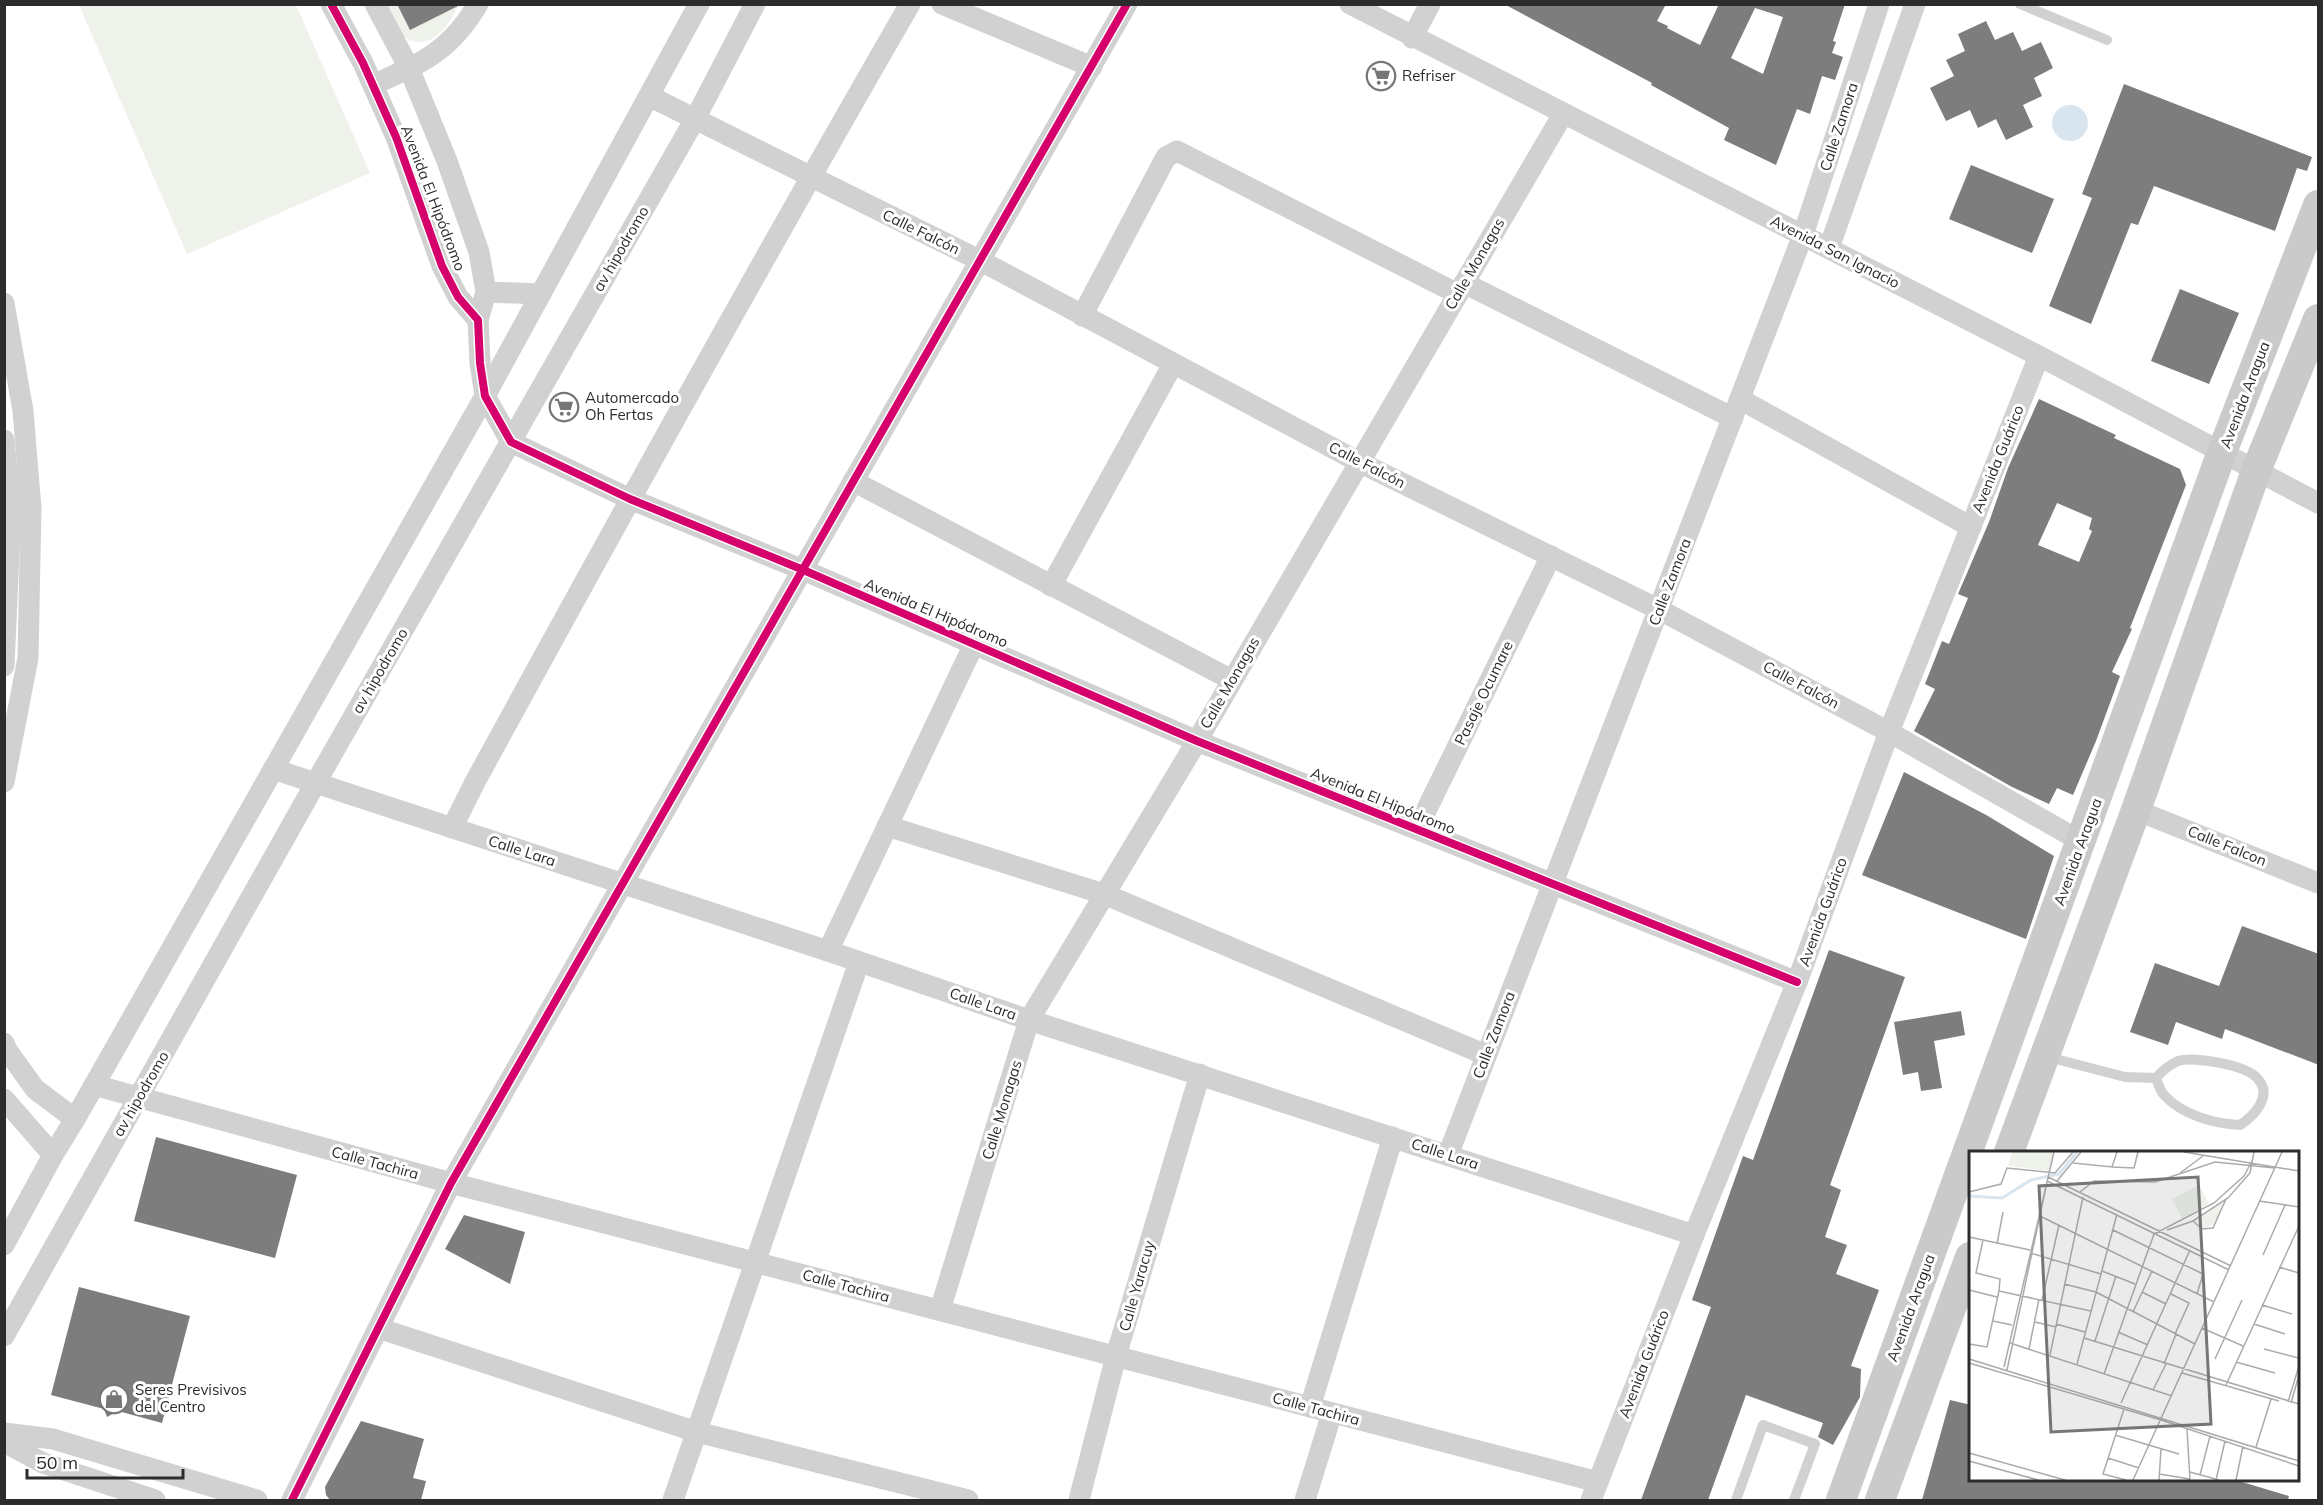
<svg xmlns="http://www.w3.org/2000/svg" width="2323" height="1505" font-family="Mulish,sans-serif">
	<rect width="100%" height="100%" fill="#fff"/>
	<g fill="#eef2eb">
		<polygon points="79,5 296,5 370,173 187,254"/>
		<path d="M386,5H459C451,20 438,44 417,42C413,42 407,38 403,37Z"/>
	</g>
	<circle fill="#d8e4ee" cx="2070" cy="123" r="18"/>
	<g fill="#7d7d7d" fill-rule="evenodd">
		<polygon points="397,4 462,4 410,30"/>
		<path d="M1504,4H1666L1657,21L1668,26L1667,28L1700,45L1719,4H1845L1833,41L1836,42L1832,53L1843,57L1835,80L1822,76L1810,114L1797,109L1776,165L1724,140L1729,128L1651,85L1652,83ZM1755,8L1783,17L1763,74L1731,58Z"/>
		<polygon points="1986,21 1995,40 2013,32 2022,51 2041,42 2053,68 2034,78 2042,96 2023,105 2033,127 2006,140 1996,119 1978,128 1970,110 1946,121 1930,88 1954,76 1946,60 1965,51 1958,34"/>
		<polygon points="2124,84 2312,157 2307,171 2297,168 2275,231 2154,186 2138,225 2131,223 2091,324 2049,306 2092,198 2082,194"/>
		<polygon points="1971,165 2054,199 2032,253 1949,219"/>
		<polygon points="2180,289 2239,313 2209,384 2151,361"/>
		<path d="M2039,399L2116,435L2114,438L2180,469L2186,485L2130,628L2132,629L2112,672L2120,676L2096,741L2073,795L2057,788L2049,804L2012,787L1914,731L1935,689L1925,684L1942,641L1949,644L1968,598L1958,594L1989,522L2008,468ZM2057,503L2092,518L2089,529L2092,531L2079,562L2038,545Z"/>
		<polygon points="1904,772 1988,816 2054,856 2026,939 1862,875"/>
		<polygon points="2242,926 2319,954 2319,1065 2225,1029 2222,1039 2176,1022 2168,1045 2130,1032 2155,963 2219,986"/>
		<polygon points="1829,950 1905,977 1830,1185 1841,1190 1825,1237 1847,1245 1836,1274 1879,1290 1851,1366 1861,1369 1860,1397 1833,1445 1818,1437 1823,1423 1746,1395 1708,1500 1641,1500 1711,1307 1692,1300 1743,1156 1753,1160"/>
		<polygon points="1961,1011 1965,1035 1934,1041 1942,1088 1921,1091 1918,1072 1903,1075 1894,1022"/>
		<polygon points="156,1137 297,1175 275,1258 134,1221"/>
		<polygon points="464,1215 525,1232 510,1284 445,1249"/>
		<polygon points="79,1287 190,1316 162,1423 118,1411 107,1417 104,1409 51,1395"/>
		<polygon points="1950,1400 1971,1405 1971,1479 2232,1479 2289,1496 2288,1500 1922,1500"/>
		<polygon points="361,1421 424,1439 413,1478 426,1481 421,1500 330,1500 326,1495 325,1487"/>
	</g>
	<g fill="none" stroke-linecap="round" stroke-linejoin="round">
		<g stroke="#d1d1d1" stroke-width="10">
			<polyline points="2020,4 2107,40"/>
			<path d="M2048,1057L2125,1077L2156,1078C2162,1071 2169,1065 2178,1061C2194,1056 2247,1065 2258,1079C2273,1096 2254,1116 2240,1125C2215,1124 2182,1115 2164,1095C2160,1091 2158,1083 2156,1078"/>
			<polyline points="1736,1500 1763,1425 1815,1444 1794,1500"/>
		</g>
		<g stroke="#d1d1d1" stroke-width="21">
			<polyline points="331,4 363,63 396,137 442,266 458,297 478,320 480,363 485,396 511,442 630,499 801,569 1197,741 1797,982"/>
			<polyline points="375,4 409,68 447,161 479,252 486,292 478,320"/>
			<polyline points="942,4 1092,67"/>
			<polyline points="1350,4 2039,356 2318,503"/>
			<polyline points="1412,38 1430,4"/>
			<path d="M373,85C421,63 450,52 478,4"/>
			<polyline points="649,96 981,261 1359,462 1660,610 1889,732 2082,842"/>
			<polyline points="1829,248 1915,4"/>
			<polyline points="1464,283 1733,418"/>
			<polyline points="486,292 541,294"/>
			<polyline points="4,303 23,411 31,508 28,658 4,782"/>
			<polyline points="1082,316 1166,157 1177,151 1458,294"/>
			<polyline points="1740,399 1971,527"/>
			<polyline points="4,440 11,510 4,666"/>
			<polyline points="853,481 1232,680"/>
			<polyline points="1051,586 1173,364"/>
			<polyline points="273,769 828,951 1029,1020 1694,1235"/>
			<polyline points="2136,810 2318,883"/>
			<polyline points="887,826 1104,894 1486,1055"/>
			<path d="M452,828L475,782C617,522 761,262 910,4"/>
			<polyline points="1417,829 1551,556"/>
			<polyline points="828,951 974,644"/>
			<polyline points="4,1043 7,1050 35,1089 75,1119"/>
			<polyline points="94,1085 451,1183 1598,1482"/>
			<polyline points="4,1099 53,1155"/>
			<polyline points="1448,1155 1803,235 1879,4"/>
			<polyline points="4,1245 53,1155 75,1119 485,396 699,4"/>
			<polyline points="940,1310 1029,1020 1197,741 1563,114"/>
			<polyline points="378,1328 697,1432 968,1500"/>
			<polyline points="4,1336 315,784 695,119 755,4"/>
			<polyline points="1310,1407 1393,1137"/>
			<polyline points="4,1433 53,1439 257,1500"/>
			<polyline points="4,1442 43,1463 155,1500"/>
			<polyline points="292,1500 451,1183 1127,4"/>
			<polyline points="673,1500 859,962"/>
			<polyline points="1079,1500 1116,1356 1200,1074"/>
			<polyline points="1305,1500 1332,1413"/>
			<polyline points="1591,1500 1694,1235 1797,982 1889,732 2039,356"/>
		</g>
		<g stroke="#cacaca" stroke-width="30">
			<polyline points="2009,1152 2136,810 2256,471 2318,319"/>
			<polyline points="1841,1500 2222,452 2318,205"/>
			<polyline points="1880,1500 1970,1257"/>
		</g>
		<g stroke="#fff" stroke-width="11">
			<g id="cycleway">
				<polyline points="331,4 363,63 396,137 442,266 458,297 478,320 480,363 485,396 511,442 630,499 801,569 1197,741 1797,982"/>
				<polyline points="292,1500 451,1183 1127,4"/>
			</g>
		</g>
		<use href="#cycleway" stroke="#d6006c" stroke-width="8"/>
	</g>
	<defs>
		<g id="supermarket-ring" transform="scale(1.5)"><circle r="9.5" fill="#fff" stroke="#767676" stroke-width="1.5"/><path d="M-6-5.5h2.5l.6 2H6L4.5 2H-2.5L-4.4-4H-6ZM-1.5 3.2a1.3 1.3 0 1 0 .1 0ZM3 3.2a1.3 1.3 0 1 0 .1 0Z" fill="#767676"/></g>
		<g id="shop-ring" transform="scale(1.5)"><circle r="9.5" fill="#fff" stroke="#767676" stroke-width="1.5"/><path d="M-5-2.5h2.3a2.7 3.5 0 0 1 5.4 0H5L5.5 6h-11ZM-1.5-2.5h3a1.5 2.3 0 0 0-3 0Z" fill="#767676"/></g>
	</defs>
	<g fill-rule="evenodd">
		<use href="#supermarket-ring" x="1381" y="76"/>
		<use href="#supermarket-ring" x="564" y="407"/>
		<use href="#shop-ring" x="114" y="1399"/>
	</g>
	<g text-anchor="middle" stroke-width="6" stroke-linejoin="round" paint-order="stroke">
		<g font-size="15" fill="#2c2c2c" stroke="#fff" text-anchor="start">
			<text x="1402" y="81">Refriser</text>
			<text x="585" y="403">Automercado<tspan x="585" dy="17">Oh Fertas</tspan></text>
			<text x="135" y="1395">Seres Previsivos<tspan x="135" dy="17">del Centro</tspan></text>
		</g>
		<g font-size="15" fill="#2c2c2c" stroke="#fff">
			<text transform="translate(1839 127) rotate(-72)" y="5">Calle Zamora</text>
			<text transform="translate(433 198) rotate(69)" y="5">Avenida El Hipódromo</text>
			<text transform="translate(921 232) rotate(26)" y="5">Calle Falcón</text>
			<text transform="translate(621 249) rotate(-60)" y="5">av hipodromo</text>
			<text transform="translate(1835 252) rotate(27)" y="5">Avenida San Ignacio</text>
			<text transform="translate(1475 264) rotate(-60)" y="5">Calle Monagas</text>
			<text transform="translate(2245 395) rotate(-69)" y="5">Avenida Aragua</text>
			<text transform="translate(1998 459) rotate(-68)" y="5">Avenida Guárico</text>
			<text transform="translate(1367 465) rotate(27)" y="5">Calle Falcón</text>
			<text transform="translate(1670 582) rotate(-69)" y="5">Calle Zamora</text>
			<text transform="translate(936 613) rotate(23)" y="5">Avenida El Hipódromo</text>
			<text transform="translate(380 671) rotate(-60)" y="5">av hipodromo</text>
			<text transform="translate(1230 683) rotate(-60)" y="5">Calle Monagas</text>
			<text transform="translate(1801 685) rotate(28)" y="5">Calle Falcón</text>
			<text transform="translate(1484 693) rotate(-64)" y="5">Pasaje Ocumare</text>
			<text transform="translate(1383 801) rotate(22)" y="5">Avenida El Hipódromo</text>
			<text transform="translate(2227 846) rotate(22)" y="5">Calle Falcon</text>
			<text transform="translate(522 851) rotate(18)" y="5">Calle Lara</text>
			<text transform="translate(2078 852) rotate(-70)" y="5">Avenida Aragua</text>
			<text transform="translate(1823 912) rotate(-70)" y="5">Avenida Guárico</text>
			<text transform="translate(983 1004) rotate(19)" y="5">Calle Lara</text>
			<text transform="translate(1494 1035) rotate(-69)" y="5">Calle Zamora</text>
			<text transform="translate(141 1094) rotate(-60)" y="5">av hipodromo</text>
			<text transform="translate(1002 1110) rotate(-73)" y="5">Calle Monagas</text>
			<text transform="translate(1445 1154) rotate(18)" y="5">Calle Lara</text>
			<text transform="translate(375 1163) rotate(15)" y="5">Calle Tachira</text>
			<text transform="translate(846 1286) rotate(15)" y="5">Calle Tachira</text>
			<text transform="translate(1137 1286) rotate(-74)" y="5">Calle Yaracuy</text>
			<text transform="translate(1911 1308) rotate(-70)" y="5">Avenida Aragua</text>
			<text transform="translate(1644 1364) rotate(-69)" y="5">Avenida Guárico</text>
			<text transform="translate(1316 1409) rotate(15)" y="5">Calle Tachira</text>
		</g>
	</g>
	<g transform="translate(1969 1151)">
		<rect width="330" height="330" fill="#fff"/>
		<path d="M43,1H85L81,20L39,15ZM230,34L240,53L213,67L203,48ZM254,51L247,72L236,77L229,74L228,69Z" fill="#eef2eb"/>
		<path fill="none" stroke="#d8e4ee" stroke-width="3" d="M0,45L33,47L62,29L90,23L108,1"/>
		<path fill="none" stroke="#ababab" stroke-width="1.5" d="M215,1L330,20M104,12L143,16L148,1M143,16L165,17L169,1M211,22L234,5M79,26L262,115M78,30L260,119M88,30L112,1M0,41L32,33L38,17L86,22L104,1M111,41L125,30L186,31L246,11L306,17M290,50L330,56M71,65L245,151M224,70L233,78L244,77L257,48M144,79L234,123L228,143M198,79L224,70L259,47L281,22L285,1M0,86L61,99M28,93L34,61M61,102L132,123M294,104L316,54M310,116L330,122M133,120L166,133M95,133L127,141L226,193M0,139L28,146M30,140L122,160M173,141L197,153M202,143L220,152L206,183M73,149L90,74M293,154L323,163M164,161L183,120M24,170L43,174M66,171L87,176M87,173L116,181M285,173L316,183M233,177L274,195M149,181L179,194M115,187L330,253M126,190L147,125M41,192L203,245M0,193L18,196L30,140L31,128L7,122L14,89M60,198L70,148M295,198L330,207M81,204L114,46M0,208L330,310M246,208L273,149M267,211L306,222M0,212L192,269L330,315M108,213L148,63M195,213L207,183M35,216L85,1M38,219L77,36M213,222L310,250M135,223L185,83L245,52L275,25L284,8M257,234L330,75M184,239L197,213M319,251L330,215M152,252L221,99M322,252L330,224M155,258L134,323L157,329M218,278L221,329M146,284L210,303M287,296L302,248M0,302L96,329M139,307L170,317M0,310L69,329M221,321L250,329M190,323L221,328M231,324L241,285M164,329L313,1M190,329L192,298M247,329L256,290M267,329L274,295"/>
		<path fill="#767676" fill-opacity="0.15" stroke="#767676" stroke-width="3" d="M229,26L242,273L82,281L70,35Z"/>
		<rect width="330" height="330" fill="none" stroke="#2c2c2c" stroke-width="3"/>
	</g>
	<rect width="2323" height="1505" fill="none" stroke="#2c2c2c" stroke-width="12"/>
	<path d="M27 1469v9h156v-9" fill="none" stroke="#2c2c2c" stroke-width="3"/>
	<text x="36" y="1469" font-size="18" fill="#2c2c2c" stroke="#ffffff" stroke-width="4.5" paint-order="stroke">50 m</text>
</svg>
